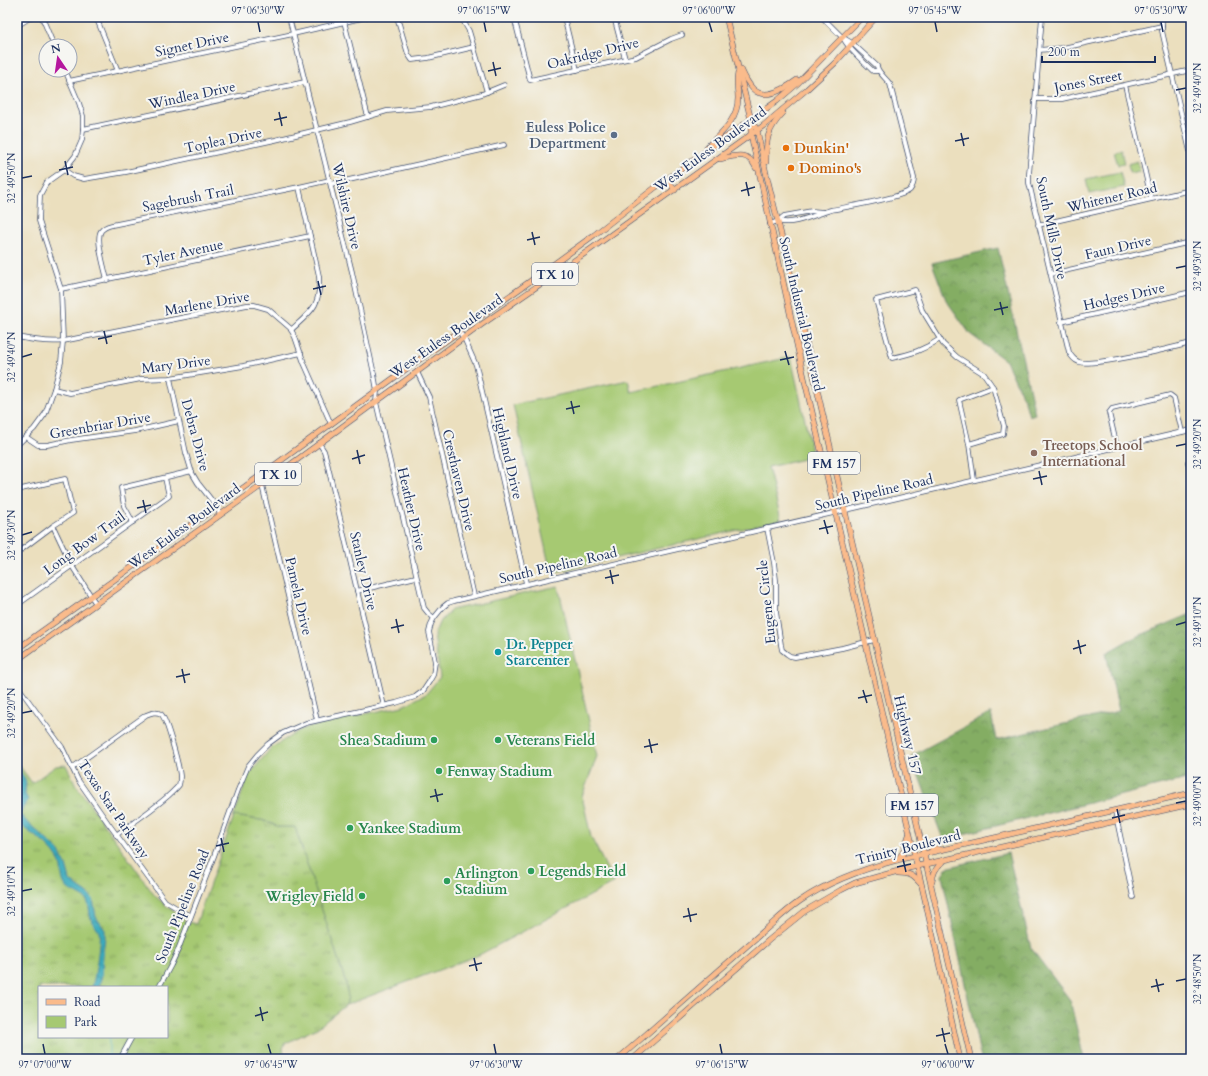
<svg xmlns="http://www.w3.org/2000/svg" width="1208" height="1076" font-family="Cardo,serif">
	<defs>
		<pattern id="grass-tufts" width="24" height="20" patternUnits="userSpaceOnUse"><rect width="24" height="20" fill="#a6c972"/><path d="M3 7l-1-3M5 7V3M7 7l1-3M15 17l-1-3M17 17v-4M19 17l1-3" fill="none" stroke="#86a461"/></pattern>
		<pattern id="forest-crowns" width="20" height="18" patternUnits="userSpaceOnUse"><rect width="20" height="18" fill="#84ad64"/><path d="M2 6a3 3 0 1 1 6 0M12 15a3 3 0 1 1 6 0" fill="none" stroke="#6b8d56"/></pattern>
		<pattern id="water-ripples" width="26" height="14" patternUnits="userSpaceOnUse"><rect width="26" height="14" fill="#3dabbc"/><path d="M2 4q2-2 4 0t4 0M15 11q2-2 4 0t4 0" fill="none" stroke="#328c9c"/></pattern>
	</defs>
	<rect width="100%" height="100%" fill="#f6f6f2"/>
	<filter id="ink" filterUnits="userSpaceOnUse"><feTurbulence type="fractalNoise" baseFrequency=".025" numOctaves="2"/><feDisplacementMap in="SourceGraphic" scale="8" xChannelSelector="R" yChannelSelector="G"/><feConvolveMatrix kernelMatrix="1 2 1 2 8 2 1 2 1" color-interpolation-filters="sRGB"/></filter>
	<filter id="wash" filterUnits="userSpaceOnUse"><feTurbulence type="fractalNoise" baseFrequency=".012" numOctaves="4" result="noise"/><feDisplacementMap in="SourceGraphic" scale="16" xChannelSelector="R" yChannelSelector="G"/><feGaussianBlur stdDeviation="0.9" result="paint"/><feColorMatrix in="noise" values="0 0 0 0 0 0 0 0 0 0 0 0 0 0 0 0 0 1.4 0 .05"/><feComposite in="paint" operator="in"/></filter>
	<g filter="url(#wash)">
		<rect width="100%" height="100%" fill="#ebdfbe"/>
		<path fill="url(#grass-tufts)" stroke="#607c68" fill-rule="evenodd" d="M17,763L19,765L32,783L56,766L66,765L76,785L155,896L169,908L183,917L184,921L196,924L234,816L267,821L278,827H295L346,983L348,997L346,1005L317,1028L284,1044L283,1050L286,1059H17ZM39,987H167V1037H39Z"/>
		<g fill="url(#forest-crowns)" stroke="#506e61">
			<polygon points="998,248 1035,414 1029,416 1025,402 1006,361 970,334 946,300 932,263"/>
			<polygon points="1191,614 1191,778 943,839 911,756 991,713 996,740 1119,711 1106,653 1129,640"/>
			<polygon points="1008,853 1031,948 1070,1000 1084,1059 981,1059 942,876 946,868"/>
		</g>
		<g fill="#a6c972" stroke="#607c68">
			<polygon points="1121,150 1124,164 1118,165 1114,152"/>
			<polygon points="1137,161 1140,171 1130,173 1128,164"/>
			<polygon points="1120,172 1124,187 1089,194 1086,179"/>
			<polygon points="791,357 813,457 768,467 781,520 551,573 513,405 628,380 631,392"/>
			<polygon points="558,586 597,756 582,796 591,837 614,883 479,955 346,1005 348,997 346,983 295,827 278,827 267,821 234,816 248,776 271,748 302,729 331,721 403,706 426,694 440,677 434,635 439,623 451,610"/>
		</g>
		<g fill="url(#water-ripples)" stroke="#2c6d8d">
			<polygon points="17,765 26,782 25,794 28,800 21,811 21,814 17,817"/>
			<path d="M22,816L24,819L58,850L66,865L70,880L78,887L87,893L93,899L96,917L105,930V937L103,953L102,975L99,987H92C95,978 101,940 99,932C97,927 92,924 91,919C89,914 90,907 87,901C82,893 69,893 65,885C60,877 63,867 58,859C48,842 31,835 17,822V819Z"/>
		</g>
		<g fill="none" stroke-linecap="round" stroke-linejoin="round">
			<polyline stroke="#3dabbc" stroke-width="1" points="109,1059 109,1037"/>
		</g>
	</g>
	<g filter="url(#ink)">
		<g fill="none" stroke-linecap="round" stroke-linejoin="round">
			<g stroke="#3a496c" stroke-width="5.5">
				<g id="minor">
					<polyline points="42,17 54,46"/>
					<polyline points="96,17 118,71"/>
					<polyline points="289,17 352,272 374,374 377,391 376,402 424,608 428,613 434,618"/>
					<polyline points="343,17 368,117"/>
					<polyline points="397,17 408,54 412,60 428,58 474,47"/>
					<polyline points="461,17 469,31 487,92"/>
					<polyline points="514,17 530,80 636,57 671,39 682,35"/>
					<polyline points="564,17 577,70"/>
					<polyline points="614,17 625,59"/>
					<path d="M1042,17L1029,174V183L1069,352C1071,356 1074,360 1079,362C1085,364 1092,362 1098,362C1129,358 1160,351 1191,343"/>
					<polyline points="1162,17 1162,31 1191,156"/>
					<polyline points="17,26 31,17"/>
					<path d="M843,38C850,51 862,60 873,71H878"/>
					<polyline points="1039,50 1063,48 1162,26"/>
					<polyline points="69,81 293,34 366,17"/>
					<polyline points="1125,85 1151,198"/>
					<polyline points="1035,99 1062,99 1191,70"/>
					<polyline points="83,129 305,82"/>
					<polyline points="64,170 73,176 84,179 126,172 275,140 350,122 387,111 431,107 482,94 504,85"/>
					<polyline points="331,184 504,145"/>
					<path d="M778,221C795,226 815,214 831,210C846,207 902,198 910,190C913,186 914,182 914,178L890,84C886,78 878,73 877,66L852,43L842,37L822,17"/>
					<polyline points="770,224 778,221 784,216 812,211 823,212"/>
					<polyline points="1038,225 1191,190"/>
					<polyline points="1051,274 1191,242"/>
					<path d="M107,280C105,269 95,239 101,231C103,228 108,226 112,225L299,187L330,180"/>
					<polyline points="61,289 310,236"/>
					<polyline points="1061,322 1191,292"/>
					<path d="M291,330C312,311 321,306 319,276L299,187"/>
					<polyline points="459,332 464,338 476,365 526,583"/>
					<path d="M17,337C32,340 48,343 63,341L247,305H254L268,309L290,328L295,337L304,363L331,424"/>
					<path d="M940,339C924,350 911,354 892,358L876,300L915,290L922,310L943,344L957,357L984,374L993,387L1004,426L1003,434L969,444"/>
					<polyline points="417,372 429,397 474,596"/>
					<polyline points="170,378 186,453 192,473 198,483 217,507 220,515"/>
					<polyline points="54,389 70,393 141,379 170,378 243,366 301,353"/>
					<polyline points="26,437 38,445 47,445 71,440 135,431 179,421"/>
					<polyline points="319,443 324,451 326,458 384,706"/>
					<polyline points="17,445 34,429 45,414 54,389 61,362 63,341 61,289 39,221 40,195 47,182 64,170 75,156 82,140 83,129 83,116 79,103 65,70"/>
					<polyline points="1117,447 1109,413 1112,409 1170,395 1174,398 1182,432"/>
					<polyline points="1191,461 1188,462 1191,473"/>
					<polyline points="257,478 262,485 317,720"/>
					<polyline points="974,480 969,444 959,400 993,387"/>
					<polyline points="17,490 65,479 73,513 53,526 17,553"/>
					<polyline points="133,522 124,506 121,488 192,471"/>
					<polyline points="53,526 72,566 96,604"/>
					<polyline points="767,528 774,563 776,580 776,612 781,645 782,650 787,654 790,656 795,657 842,648 874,640"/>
					<polyline points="357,591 416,577"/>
					<polyline points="17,605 169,496 165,478"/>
					<polyline points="17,685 62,747 78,780 108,823 157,890 165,901 190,916"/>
					<path d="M72,768L146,715C151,713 156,711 161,714C167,719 179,766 180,776C180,779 180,782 179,785C176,789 172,792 168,796C152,810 134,822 116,835"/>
					<polyline points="1115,811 1133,897"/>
					<polyline points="159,987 171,965 178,950 214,856 238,790 248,766 257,755 268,744 283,733 306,723 396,703 415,697 423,691 429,682 433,675 435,662 429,632 431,624 434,618 443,607 448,603 454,601 1191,430"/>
					<polyline points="120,1059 132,1037"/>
				</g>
			</g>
			<g stroke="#3a496c" stroke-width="6">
				<g id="major">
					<polyline points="726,17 751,120 757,130 766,173 788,263 971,1059"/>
					<path d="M741,69C744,76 748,84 753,89C765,101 786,88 797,80"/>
					<polyline points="751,121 751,135 804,377 926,904 960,1059"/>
					<path d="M707,147C721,133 738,120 738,98C738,88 735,79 739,70"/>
					<path d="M720,159C734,156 748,150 756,168"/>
					<path d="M766,162C766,139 767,130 783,113"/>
					<polyline points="667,179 675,190"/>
					<polyline points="17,649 257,478 413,364 525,285 594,235 656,187 777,101 798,83 862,17"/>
					<polyline points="17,660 279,473 481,325 591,249 763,126 807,89 835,63 876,17"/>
					<path d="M921,841C926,846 931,849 939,849"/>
					<polyline points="897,860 903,853 909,835"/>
					<path d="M898,873C909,873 913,875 920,883"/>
					<path d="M932,882C933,874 935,867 943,862"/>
					<path d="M618,1059L773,923C782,915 790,908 800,901C829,881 863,869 897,860L1191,793"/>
					<polyline points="633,1059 769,940 805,911 841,890 855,883 909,868 1191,804"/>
				</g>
			</g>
			<use href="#minor" stroke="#fff" stroke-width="4"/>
			<use href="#major" stroke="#fabb8b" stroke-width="5"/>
		</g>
	</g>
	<path fill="none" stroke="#1b2f5e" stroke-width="1.5" d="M258,22L260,32M484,22L486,32M709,22L712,32M935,22L937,32M1161,22L1163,32M493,62L496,76M488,71L501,68M1176,90L1186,88M279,112L282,126M274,120L287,117M961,133L964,146M955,141L969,138M65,161L68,175M59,170L73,167M22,178L32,176M746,182L749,196M741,191L755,187M532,232L535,245M527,240L540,237M1176,268L1186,266M318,281L321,295M313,289L326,286M1000,302L1003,315M994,310L1008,307M104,331L107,344M98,339L112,336M785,351L789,365M22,357L32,354M780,360L794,357M571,401L574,414M566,409L580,406M1176,446L1186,444M357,450L360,464M352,459L365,455M1039,471L1042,485M1033,479L1047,476M143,500L146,513M137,508L151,505M824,520L828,534M819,529L833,526M22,535L32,532M610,570L613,584M605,578L619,575M396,619L399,633M1176,625L1186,622M391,628L404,625M1078,640L1081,654M1073,649L1086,645M182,669L185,683M176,677L190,674M863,690L867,703M858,698L872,695M22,713L32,711M649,739L652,753M644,747L658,744M435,789L438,802M430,797L443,794M1176,803L1186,801M1117,809L1120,823M1112,818L1125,815M221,838L224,852M216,846L229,843M903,859L906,872M897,867L911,864M22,891L32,889M688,908L691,922M683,917L697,914M474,958L477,971M469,966L482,963M1156,979L1159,992M1176,981L1186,979M1151,987L1164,984M260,1007L263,1021M255,1016L268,1012M942,1028L945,1042M936,1036L950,1033M43,1044L45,1054M268,1044L271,1054M494,1044L496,1054M720,1044L722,1054M945,1044L948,1054"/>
	<circle fill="#5c6f8a" stroke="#f6f6f2" stroke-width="1.5" cx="614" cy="135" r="4"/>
	<g fill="#e8710a" stroke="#f6f6f2" stroke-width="1.5">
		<circle cx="786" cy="148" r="4"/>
		<circle cx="791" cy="168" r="4"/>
	</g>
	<circle fill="#8d6e63" stroke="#f6f6f2" stroke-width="1.5" cx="1034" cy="453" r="4"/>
	<circle fill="#0f9aa8" stroke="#f6f6f2" stroke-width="1.5" cx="498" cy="652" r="4"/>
	<g fill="#2e9e5b" stroke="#f6f6f2" stroke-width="1.5">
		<circle cx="434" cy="740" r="4"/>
		<circle cx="498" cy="740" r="4"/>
		<circle cx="439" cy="771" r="4"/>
		<circle cx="350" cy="828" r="4"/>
		<circle cx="531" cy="871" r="4"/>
		<circle cx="447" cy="881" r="4"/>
		<circle cx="362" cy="896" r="4"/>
	</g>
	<g text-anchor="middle" stroke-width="4" stroke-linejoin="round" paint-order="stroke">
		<g fill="#f6f6f2" stroke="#5d6b8a" stroke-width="1">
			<rect x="532" y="263" width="46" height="22" rx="3"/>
			<rect x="808" y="452" width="52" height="22" rx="3"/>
			<rect x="255" y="463" width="46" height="22" rx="3"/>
			<rect x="886" y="794" width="52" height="22" rx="3"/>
		</g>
		<g font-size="13" font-weight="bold" fill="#1b2f5e">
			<text x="555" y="279">TX 10</text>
			<text x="834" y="468">FM 157</text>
			<text x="278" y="479">TX 10</text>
			<text x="912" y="810">FM 157</text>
		</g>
		<g font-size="14" fill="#1b2f5e" stroke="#f6f6f2">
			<text transform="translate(192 44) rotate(-12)" y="5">Signet Drive</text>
			<text transform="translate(593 53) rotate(-14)" y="5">Oakridge Drive</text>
			<text transform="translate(1088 81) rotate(-11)" y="5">Jones Street</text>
			<text transform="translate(192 95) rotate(-12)" y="5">Windlea Drive</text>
			<text transform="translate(223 140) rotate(-12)" y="5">Toplea Drive</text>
			<text transform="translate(710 149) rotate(-36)" y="5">West Euless Boulevard</text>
			<text transform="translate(1112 197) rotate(-13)" y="5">Whitener Road</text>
			<text transform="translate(188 198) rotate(-11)" y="5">Sagebrush Trail</text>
			<text transform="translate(347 206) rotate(77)" y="5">Wilshire Drive</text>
			<text transform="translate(1052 228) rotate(78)" y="5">South Mills Drive</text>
			<text transform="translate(1118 247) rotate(-13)" y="5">Faun Drive</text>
			<text transform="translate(183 252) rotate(-12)" y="5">Tyler Avenue</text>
			<text transform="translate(1124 296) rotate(-13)" y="5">Hodges Drive</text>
			<text transform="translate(207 303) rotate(-10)" y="5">Marlene Drive</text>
			<text transform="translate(802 314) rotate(77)" y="5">South Industrial Boulevard</text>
			<text transform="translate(446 336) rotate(-35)" y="5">West Euless Boulevard</text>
			<text transform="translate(176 364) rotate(-7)" y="5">Mary Drive</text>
			<text transform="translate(100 425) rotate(-10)" y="5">Greenbriar Drive</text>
			<text transform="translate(196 435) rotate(75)" y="5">Debra Drive</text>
			<text transform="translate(508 453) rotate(77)" y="5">Highland Drive</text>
			<text transform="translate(459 480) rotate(77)" y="5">Cresthaven Drive</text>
			<text transform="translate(874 492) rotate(-13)" y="5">South Pipeline Road</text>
			<text transform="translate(412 509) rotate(77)" y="5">Heather Drive</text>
			<text transform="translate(184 526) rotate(-36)" y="5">West Euless Boulevard</text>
			<text transform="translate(84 543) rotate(-36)" y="5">Long Bow Trail</text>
			<text transform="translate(558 565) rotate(-13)" y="5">South Pipeline Road</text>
			<text transform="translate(364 571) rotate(77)" y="5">Stanley Drive</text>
			<text transform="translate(299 596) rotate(77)" y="5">Pamela Drive</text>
			<text transform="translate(766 602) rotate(-96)" y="5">Eugene Circle</text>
			<text transform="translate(908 735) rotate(77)" y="5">Highway 157</text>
			<text transform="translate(114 809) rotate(56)" y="5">Texas Star Parkway</text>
			<text transform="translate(908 847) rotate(-14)" y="5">Trinity Boulevard</text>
			<text transform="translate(182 906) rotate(-68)" y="5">South Pipeline Road</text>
		</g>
		<g font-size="14" font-weight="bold" fill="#4e5e75" stroke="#f6f6f2" text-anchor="end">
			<text x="606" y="132">Euless Police<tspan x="606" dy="16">Department</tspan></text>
		</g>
		<g font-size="14" font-weight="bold" fill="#c56008" stroke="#f6f6f2" text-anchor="start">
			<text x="794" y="153">Dunkin'</text>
			<text x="799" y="173">Domino's</text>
		</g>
		<g font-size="14" font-weight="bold" fill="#785e54" stroke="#f6f6f2" text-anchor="start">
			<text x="1042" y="450">Treetops School<tspan x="1042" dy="16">International</tspan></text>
		</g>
		<g font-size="14" font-weight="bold" fill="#0d838f" stroke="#f6f6f2" text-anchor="start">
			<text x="506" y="649">Dr. Pepper<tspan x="506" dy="16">Starcenter</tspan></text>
		</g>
		<g font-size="14" font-weight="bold" fill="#27864d" stroke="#f6f6f2" text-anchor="start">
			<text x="426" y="745" text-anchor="end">Shea Stadium</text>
			<text x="506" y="745">Veterans Field</text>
			<text x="447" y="776">Fenway Stadium</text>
			<text x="358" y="833">Yankee Stadium</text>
			<text x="539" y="876">Legends Field</text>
			<text x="455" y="878">Arlington<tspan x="455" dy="16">Stadium</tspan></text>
			<text x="354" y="901" text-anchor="end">Wrigley Field</text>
		</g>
	</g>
	<rect width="1208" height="1076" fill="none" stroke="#f6f6f2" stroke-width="44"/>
	<rect x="38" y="986" width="130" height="52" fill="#f6f6f2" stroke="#9ea6b7"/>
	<rect x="46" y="999" width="20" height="6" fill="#fabb8b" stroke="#9ea6b7"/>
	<text x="74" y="1006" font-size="12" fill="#1b2f5e">Road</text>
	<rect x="46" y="1016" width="20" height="12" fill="#a6c972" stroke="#9ea6b7"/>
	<text x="74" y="1026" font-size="12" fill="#1b2f5e">Park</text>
	<g transform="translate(58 58) rotate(347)"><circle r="19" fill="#f6f6f2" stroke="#9ea6b7"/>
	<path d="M0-3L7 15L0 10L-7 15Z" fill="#b5179e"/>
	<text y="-6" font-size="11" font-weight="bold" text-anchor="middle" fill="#1b2f5e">N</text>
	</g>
	<path d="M1042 56v6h113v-6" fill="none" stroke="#1b2f5e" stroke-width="2"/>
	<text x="1048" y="56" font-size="12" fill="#1b2f5e" stroke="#f6f6f2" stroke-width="3" paint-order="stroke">200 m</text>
	<rect x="22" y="22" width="1164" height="1032" fill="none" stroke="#1b2f5e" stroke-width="1.5"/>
	<g font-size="10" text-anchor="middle" fill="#1b2f5e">
		<text x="258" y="14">97°06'30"W</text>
		<text x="484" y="14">97°06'15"W</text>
		<text x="709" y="14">97°06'00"W</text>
		<text x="935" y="14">97°05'45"W</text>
		<text x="1161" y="14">97°05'30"W</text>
		<text transform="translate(1197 88) rotate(-90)" y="4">32°49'40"N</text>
		<text transform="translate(11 178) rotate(-90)" y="4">32°49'50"N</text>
		<text transform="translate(1197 266) rotate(-90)" y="4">32°49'30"N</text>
		<text transform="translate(11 357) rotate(-90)" y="4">32°49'40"N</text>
		<text transform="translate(1197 444) rotate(-90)" y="4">32°49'20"N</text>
		<text transform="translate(11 535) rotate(-90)" y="4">32°49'30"N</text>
		<text transform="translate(1197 622) rotate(-90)" y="4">32°49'10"N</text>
		<text transform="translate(11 713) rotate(-90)" y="4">32°49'20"N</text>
		<text transform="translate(1197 801) rotate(-90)" y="4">32°49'00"N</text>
		<text transform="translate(11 891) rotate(-90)" y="4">32°49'10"N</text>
		<text transform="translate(1197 979) rotate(-90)" y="4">32°48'50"N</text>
		<text x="45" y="1068">97°07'00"W</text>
		<text x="271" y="1068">97°06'45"W</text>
		<text x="496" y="1068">97°06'30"W</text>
		<text x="722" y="1068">97°06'15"W</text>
		<text x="948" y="1068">97°06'00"W</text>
	</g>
</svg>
